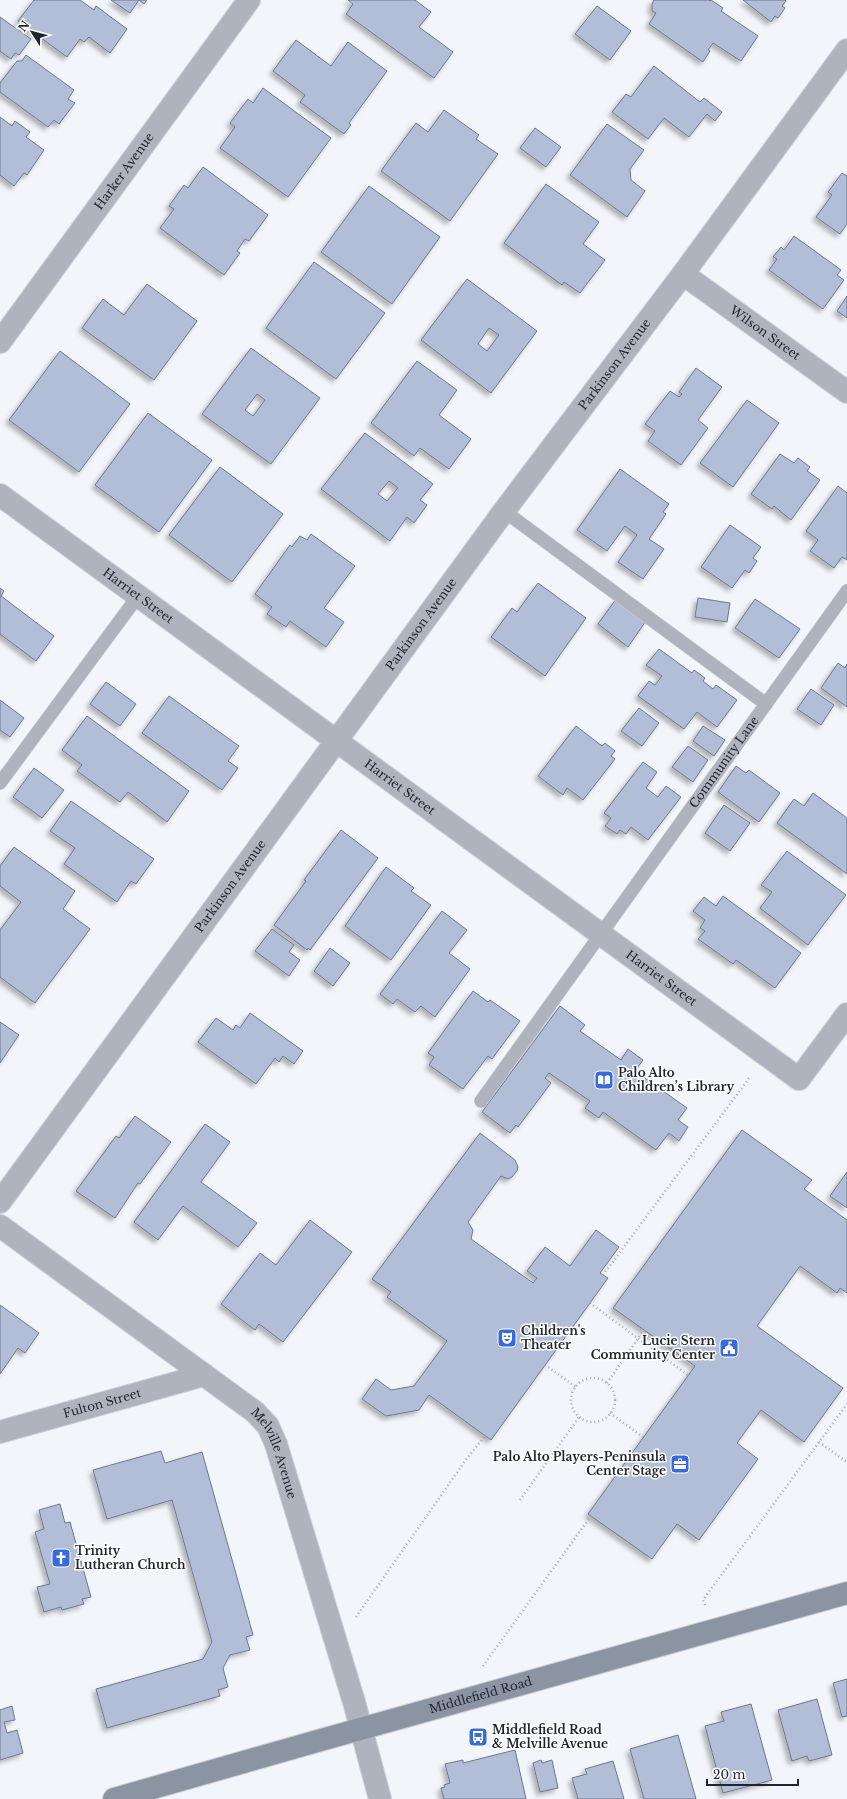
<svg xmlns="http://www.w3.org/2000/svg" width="847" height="1799" font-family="'Libre Baskerville',serif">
	<defs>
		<filter id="shadow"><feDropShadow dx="-3.5" dy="3.5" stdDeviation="2" flood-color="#0004"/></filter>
	</defs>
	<rect width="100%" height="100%" fill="#f2f5fa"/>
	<g fill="#b2bed7" stroke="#6c788e" fill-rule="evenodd" filter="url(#shadow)">
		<polygon points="34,0 80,0 94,10 96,6 127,29 110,53 89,37 84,42 80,39 67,57 18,21"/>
		<polygon points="111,0 147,0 144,4 139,0 130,13"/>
		<polygon points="348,0 415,0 431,12 419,27 453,52 434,78 346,14 353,4"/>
		<polygon points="654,0 709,0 710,1 711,0 723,8 721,11 758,36 741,61 713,43 708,50 710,51 703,62 649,24 656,13 652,11 652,4"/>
		<polygon points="743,0 785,0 786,1 782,6 785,8 778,18 775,16 771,22"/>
		<polygon points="597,6 631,31 610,60 575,34"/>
		<polygon points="0,17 31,39 19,55 15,53 11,59 0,51"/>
		<polygon points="296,40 331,66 348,42 387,71 349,123 351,125 344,134 300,102 305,95 273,71"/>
		<polygon points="26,55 74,90 68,99 75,103 59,124 54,120 48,127 0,92 0,83 17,61 22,61"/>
		<polygon points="654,66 700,102 704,98 722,112 715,121 707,114 689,137 664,118 648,139 612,112 626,94 631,97"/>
		<polygon points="263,88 331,138 288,197 220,148 235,127 230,123 248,99 253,103"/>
		<polygon points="444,110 479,135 476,139 498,154 450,221 381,171 416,123 428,132"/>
		<polygon points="0,117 12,126 15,121 30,132 26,137 44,150 27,175 24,173 14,186 0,175"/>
		<polygon points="607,124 644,150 630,169 631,180 645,191 627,217 570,175"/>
		<polygon points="535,128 561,147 546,167 520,148"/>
		<polygon points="203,167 268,215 249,241 245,239 237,251 240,253 224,275 160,228 174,209 169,206 184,185 188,188"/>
		<polygon points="842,173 847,176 847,224 840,234 816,217 832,195 828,192"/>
		<polygon points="546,184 599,222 583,244 605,260 580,293 564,282 562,285 504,243"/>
		<polygon points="369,186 440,237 392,304 321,252"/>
		<polygon points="794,236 841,270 837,275 844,280 823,309 769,270 777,259 773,257 781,247 784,250"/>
		<polygon points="314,262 385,313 336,379 266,328"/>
		<path d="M467,279L537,331L491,393L421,340ZM489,328L499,335L487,351L478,344Z"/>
		<polygon points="147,284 197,321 154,380 82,328 103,299 124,315"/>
		<polygon points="847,296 847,318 837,311"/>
		<path d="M251,348L320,398L271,464L202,414ZM257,394L265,400L253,416L245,410Z"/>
		<polygon points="60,351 130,404 79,472 9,420"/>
		<polygon points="417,361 457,390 439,415 471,439 449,469 420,448 414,456 371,423"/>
		<polygon points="696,368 722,387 698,420 708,428 681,465 648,441 655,431 645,424 670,391 679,397 682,394 679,392"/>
		<polygon points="747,400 779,423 733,487 700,463"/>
		<polygon points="148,413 212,460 159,532 95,485"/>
		<path d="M365,433L433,484L420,500L427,505L414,523L407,517L390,541L321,489ZM389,481L398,488L387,501L378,494Z"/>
		<polygon points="780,454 794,463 798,458 810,467 807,471 820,480 791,520 774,506 772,509 751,494"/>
		<polygon points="220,467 283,514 232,582 169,535"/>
		<polygon points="620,469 669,504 663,512 666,514 649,539 664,549 643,579 618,562 637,535 625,526 607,551 577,530"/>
		<polygon points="838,486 847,493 847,560 842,557 834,568 810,551 818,540 806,531"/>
		<polygon points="730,525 761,547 753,558 757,561 749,573 745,570 732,588 701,567"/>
		<polygon points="311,534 355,566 324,608 344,622 326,647 290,621 286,627 267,614 272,607 255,594 290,545 292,547 300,536 307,540"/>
		<polygon points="538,583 586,618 545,676 491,637 512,608 517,612"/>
		<polygon points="0,588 4,591 1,596 54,636 36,661 0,634"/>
		<polygon points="698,598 730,603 727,622 695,617"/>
		<polygon points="616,599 646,621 628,647 598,624"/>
		<polygon points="755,599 800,629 779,658 735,628"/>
		<polygon points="659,649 692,673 694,670 705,678 703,681 713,689 716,685 737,700 717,727 697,712 684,729 638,696 649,681 655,685 662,676 646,665"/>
		<polygon points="838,663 845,668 847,664 847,707 821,688"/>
		<polygon points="106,682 136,704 120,726 90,704"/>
		<polygon points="811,689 834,705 821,725 797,709"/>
		<polygon points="169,696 239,746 228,761 238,768 222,790 142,733"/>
		<polygon points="0,700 24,718 10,737 0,730"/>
		<polygon points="639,708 659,723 642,746 621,731"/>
		<polygon points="87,716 189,791 167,822 128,792 120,802 77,771 82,765 62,750"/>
		<polygon points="576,726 602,746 605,743 615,751 611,756 615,759 583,800 567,788 563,795 538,776"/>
		<polygon points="703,726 725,740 714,756 693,741"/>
		<polygon points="688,746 708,760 693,782 672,767"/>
		<polygon points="643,762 657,772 646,788 658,797 666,786 681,797 648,840 631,827 626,834 620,830 617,834 605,826 611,818 604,813"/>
		<polygon points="736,766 746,773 749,770 780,793 759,822 718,792"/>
		<polygon points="34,768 64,790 42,818 13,797"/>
		<polygon points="813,793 847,818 847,874 777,823 794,799 804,806"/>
		<polygon points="71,801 154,859 136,884 131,881 117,902 64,864 75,848 50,831"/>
		<polygon points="724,805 750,823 730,851 705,833"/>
		<polygon points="341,830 378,858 310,950 308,948 307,950 274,925 306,881 304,880"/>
		<polygon points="14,847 75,891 63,909 90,929 35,1003 0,977 0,930 21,902 0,886 0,866"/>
		<polygon points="787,851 846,895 808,945 760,908 772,892 761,885"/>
		<polygon points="386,867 414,888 411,891 431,905 391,960 345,926"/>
		<polygon points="723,896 801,953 775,988 736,960 733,964 698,939 705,931 700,928 705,920 693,911 704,897 716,906"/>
		<polygon points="442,911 467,930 449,953 470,969 435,1017 421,1006 415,1012 397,999 393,1004 380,994"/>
		<polygon points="272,929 294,945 289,952 300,960 289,976 255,951"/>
		<polygon points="330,948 350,963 333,986 314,971"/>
		<polygon points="473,991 488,1002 490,1000 520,1021 492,1059 488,1056 463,1089 429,1065 434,1057 428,1053"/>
		<polygon points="560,1006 585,1025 580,1031 621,1060 628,1049 643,1060 635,1071 687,1108 678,1120 688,1127 679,1141 669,1133 656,1150 603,1112 599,1118 585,1108 590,1101 549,1073 545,1078 551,1083 518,1127 516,1125 510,1133 482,1112"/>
		<polygon points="250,1013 303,1051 294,1064 283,1056 279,1062 275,1058 256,1084 198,1042 216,1018 233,1030 236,1025 240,1028"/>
		<polygon points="0,1022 19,1035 0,1063"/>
		<polygon points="135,1116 171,1142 140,1184 138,1183 115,1218 76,1191 116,1136 119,1138"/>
		<polygon points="205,1124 230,1142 201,1182 257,1223 238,1247 183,1206 158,1240 134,1222"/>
		<polygon points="742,1130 812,1180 804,1189 847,1220 847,1293 840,1288 837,1293 800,1266 757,1326 843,1388 804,1442 761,1410 737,1443 758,1459 699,1540 677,1524 652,1559 588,1514 695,1366 613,1308"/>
		<polygon points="480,1133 515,1160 518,1167 517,1171 512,1177 508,1179 501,1176 468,1222 473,1230 471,1239 533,1283 537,1278 527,1271 545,1247 570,1266 596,1230 619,1247 600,1273 608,1278 491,1440 429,1395 419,1410 386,1416 362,1399 376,1379 391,1390 414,1386 447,1341 387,1297 391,1292 372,1279"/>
		<polygon points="847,1172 847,1208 830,1196"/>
		<polygon points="310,1220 352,1252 283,1342 259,1324 255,1330 221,1304 260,1253 276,1265"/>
		<polygon points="0,1305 39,1333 25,1353 18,1348 0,1374"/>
		<polygon points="161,1451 165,1463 202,1452 253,1635 246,1637 250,1650 230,1655 223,1668 228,1687 218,1690 220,1696 107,1728 96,1689 203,1659 212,1642 172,1500 107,1519 93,1470"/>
		<polygon points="60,1504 65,1523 70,1522 91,1597 82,1599 84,1604 62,1610 61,1607 44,1612 37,1587 50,1584 35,1532 44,1529 39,1510"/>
		<polygon points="847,1679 847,1716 842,1717 833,1683"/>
		<polygon points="817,1699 832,1755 809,1761 807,1756 792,1761 778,1710"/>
		<polygon points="751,1704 772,1780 723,1793 705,1726 724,1721 721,1712"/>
		<polygon points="12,1706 15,1720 4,1722 7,1733 17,1730 23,1753 0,1760 0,1710"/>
		<polygon points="678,1735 696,1799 644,1799 630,1749"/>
		<polygon points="515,1750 526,1799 444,1799 441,1788 445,1787 444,1785 450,1783 445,1764 463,1760 463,1763"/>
		<polygon points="541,1760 542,1763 552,1760 558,1788 540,1792 533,1763"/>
		<polygon points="613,1761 624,1799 578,1799 572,1778 587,1774 585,1769"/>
	</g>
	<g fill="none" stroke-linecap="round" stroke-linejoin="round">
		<g stroke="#cccfd5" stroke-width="14">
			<g id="service">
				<polyline points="504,511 766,704"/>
				<polyline points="0,783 138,596"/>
				<path id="s1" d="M481,1101L847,591"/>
			</g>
		</g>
		<g stroke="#cccfd5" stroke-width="24">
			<g id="minor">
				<path id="s2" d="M683,274L847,392"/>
				<path id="s3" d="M0,342L249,0"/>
				<path id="s4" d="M0,495L799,1079L847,1014"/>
				<path id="s5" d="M0,1202L504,511L683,274L847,50"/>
				<path id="s6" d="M0,1226L255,1412L268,1426L276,1444L354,1702L380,1799"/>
				<path id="s7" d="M0,1432L204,1375"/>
			</g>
		</g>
		<g stroke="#cccfd5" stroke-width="24">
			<g id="secondary">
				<path id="s8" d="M114,1799L321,1740L847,1593"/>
			</g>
		</g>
		<g stroke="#a4a8ae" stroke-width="2.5" stroke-dasharray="1 3" stroke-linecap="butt">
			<polyline points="603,1275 750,1077"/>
			<polyline points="590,1303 688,1375"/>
			<polyline points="545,1365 576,1387"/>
			<circle cx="593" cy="1400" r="22"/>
			<polyline points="607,1383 644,1330"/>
			<polyline points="610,1413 643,1437"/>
			<polyline points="819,1442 847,1462"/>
			<polyline points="520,1500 579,1417"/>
			<polyline points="705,1605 703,1600 847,1404"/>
			<polyline points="356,1617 465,1461 485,1436"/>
			<polyline points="483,1666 591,1516"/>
		</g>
		<use href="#service" stroke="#aeb3be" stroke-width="13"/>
		<use href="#minor" stroke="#aeb3be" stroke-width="22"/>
		<use href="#secondary" stroke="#8b94a3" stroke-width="22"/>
	</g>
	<defs>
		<g id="library-square" transform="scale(1)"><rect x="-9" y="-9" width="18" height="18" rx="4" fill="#396ada" stroke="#fff"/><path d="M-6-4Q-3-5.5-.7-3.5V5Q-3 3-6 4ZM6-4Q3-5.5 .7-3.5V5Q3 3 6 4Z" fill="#fff"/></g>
		<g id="theatre-square" transform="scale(1)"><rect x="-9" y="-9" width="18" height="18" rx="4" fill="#396ada" stroke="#fff"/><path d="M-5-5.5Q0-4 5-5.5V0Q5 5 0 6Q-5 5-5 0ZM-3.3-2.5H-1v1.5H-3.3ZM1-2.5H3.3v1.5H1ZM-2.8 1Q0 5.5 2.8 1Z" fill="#fff"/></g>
		<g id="civic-square" transform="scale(1)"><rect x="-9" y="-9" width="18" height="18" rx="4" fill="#396ada" stroke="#fff"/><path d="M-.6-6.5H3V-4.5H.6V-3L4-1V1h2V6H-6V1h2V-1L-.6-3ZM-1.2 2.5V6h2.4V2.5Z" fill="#fff"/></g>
		<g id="office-square" transform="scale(1)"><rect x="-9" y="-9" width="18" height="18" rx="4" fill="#396ada" stroke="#fff"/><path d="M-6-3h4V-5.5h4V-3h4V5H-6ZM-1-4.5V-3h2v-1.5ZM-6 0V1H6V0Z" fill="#fff"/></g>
		<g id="church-square" transform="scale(1)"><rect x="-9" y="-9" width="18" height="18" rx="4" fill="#396ada" stroke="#fff"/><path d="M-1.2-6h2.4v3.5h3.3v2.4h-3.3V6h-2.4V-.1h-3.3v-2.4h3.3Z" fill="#fff"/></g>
		<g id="bus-square" transform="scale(1)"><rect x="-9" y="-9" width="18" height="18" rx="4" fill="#396ada" stroke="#fff"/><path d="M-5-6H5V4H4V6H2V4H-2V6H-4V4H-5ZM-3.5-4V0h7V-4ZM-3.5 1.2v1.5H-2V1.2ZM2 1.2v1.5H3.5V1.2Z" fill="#fff"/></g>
	</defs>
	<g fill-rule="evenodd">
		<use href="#library-square" x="604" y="1080"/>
		<use href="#theatre-square" x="507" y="1338"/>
		<use href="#civic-square" x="729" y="1348"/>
		<use href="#office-square" x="680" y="1464"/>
		<use href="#church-square" x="61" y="1558"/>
		<use href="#bus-square" x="478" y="1737"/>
	</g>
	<g text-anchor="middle" stroke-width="3" stroke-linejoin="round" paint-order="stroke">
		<g font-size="12" fill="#1f242d" stroke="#fff">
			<text dy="4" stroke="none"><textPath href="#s3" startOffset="211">Harker Avenue</textPath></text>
			<text dy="4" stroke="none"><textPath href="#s2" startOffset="101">Wilson Street</textPath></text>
			<text dy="4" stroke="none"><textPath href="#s5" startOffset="1039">Parkinson Avenue</textPath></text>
			<text dy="4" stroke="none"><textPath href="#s4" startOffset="171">Harriet Street</textPath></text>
			<text dy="4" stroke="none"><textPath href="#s5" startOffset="715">Parkinson Avenue</textPath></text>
			<text dy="4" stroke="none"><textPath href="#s1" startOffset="417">Community Lane</textPath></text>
			<text dy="4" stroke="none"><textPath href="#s4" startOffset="495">Harriet Street</textPath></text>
			<text dy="4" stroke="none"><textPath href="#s5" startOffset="391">Parkinson Avenue</textPath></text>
			<text dy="4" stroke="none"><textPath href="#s4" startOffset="819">Harriet Street</textPath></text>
			<text dy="4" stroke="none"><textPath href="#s7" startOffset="106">Fulton Street</textPath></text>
			<text dy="4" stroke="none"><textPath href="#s6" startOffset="362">Melville Avenue</textPath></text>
			<text dy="4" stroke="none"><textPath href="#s8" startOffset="381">Middlefield Road</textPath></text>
		</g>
		<g font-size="12" font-weight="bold" fill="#1f242d" stroke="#fff" text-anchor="start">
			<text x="618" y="1077">Palo Alto<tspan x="618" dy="14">Children’s Library</tspan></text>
			<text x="521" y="1335">Children's<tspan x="521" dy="14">Theater</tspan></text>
			<text x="715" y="1345" text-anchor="end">Lucie Stern<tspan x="715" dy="14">Community Center</tspan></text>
			<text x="666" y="1461" text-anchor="end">Palo Alto Players-Peninsula<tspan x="666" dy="14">Center Stage</tspan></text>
			<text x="75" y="1555">Trinity<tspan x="75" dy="14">Lutheran Church</tspan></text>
			<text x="492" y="1734">Middlefield Road<tspan x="492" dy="14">&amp; Melville Avenue</tspan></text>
		</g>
	</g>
	<g transform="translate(32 32) rotate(306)" stroke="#ffffff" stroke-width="3" paint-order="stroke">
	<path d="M0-3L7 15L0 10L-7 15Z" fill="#1f242d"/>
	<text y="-6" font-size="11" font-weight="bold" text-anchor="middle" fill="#1f242d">N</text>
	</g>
	<path d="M707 1779v6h91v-6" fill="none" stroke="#1f242d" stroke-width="2"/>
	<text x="713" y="1779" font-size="12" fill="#1f242d" stroke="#ffffff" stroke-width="3" paint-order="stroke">20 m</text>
</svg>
